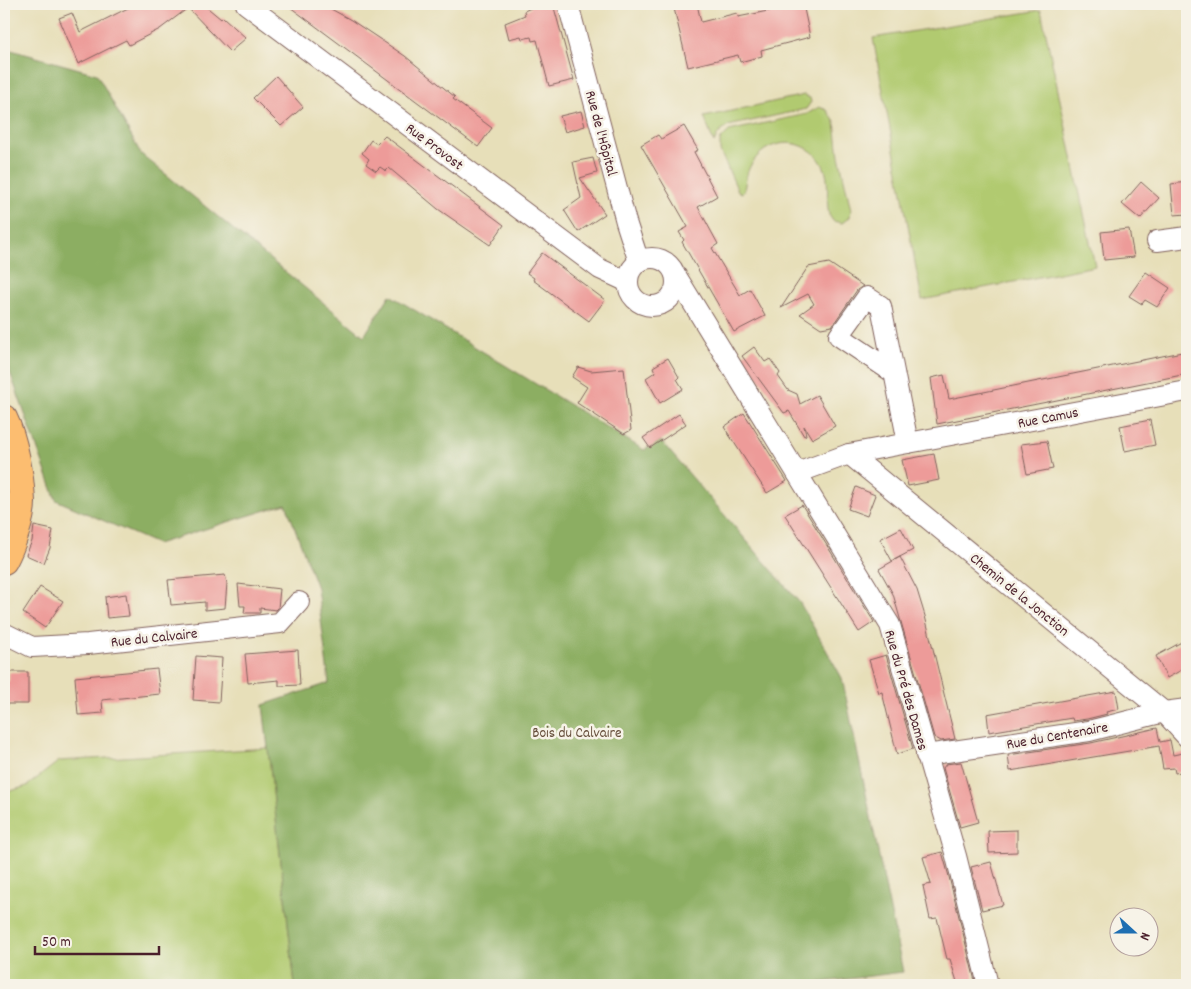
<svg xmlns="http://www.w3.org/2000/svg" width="1191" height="989" font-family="Dekko,sans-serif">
	<rect width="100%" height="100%" fill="#f7f3e8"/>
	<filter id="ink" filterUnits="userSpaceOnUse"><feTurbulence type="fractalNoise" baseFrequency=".02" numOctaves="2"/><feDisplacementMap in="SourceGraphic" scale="10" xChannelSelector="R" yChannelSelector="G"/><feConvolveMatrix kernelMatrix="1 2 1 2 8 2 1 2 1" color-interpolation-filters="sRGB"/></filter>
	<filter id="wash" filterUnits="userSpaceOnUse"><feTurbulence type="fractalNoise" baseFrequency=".0096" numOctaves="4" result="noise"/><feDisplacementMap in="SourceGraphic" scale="20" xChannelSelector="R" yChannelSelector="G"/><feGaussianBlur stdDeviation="1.12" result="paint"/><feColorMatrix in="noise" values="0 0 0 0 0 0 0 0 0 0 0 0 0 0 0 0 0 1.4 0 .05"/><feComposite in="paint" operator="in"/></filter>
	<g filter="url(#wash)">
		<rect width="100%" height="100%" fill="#e7dfb9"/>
		<g fill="#b1ca6f" stroke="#7e744d">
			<polygon points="1041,10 1095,266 922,300 873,38"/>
			<polygon points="804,95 810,98 811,102 806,109 728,126 718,134 714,143 704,117"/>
			<path d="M819,107L827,110L835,122L839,156L851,210L850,217L842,223L833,221L829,215C825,199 831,181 823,165C808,137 770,136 753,162C746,171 746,180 744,191L742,193L738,191L720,151V140L729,131L807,114Z"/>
			<polygon points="268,748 295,985 4,985 4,793 27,786 59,761"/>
		</g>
		<polygon fill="#8cae62" stroke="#6b6646" points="4,48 97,74 141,154 364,336 390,295 644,450 661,441 800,603 842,678 903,972 799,985 295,985 263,705 329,683 317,588 286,504 157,544 56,500 4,356"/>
		<g id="blocks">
			<g fill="#ed9b99">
				<polygon points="136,4 203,4 221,19 223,17 246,38 230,52 188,8 160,29 129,45 126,40 78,64 59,18 72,13 80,32"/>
				<polygon points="286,4 322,4 351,20 405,56 455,97 453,99 492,128 478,147"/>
				<polygon points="529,4 553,4 574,80 549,86 537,40 532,41 531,37 522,39 521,36 509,39 505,23 525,15 524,11 531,8"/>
				<polygon points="673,4 697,4 701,22 737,13 738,17 803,4 810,37 761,50 762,56 740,62 738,55 688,67"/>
				<polygon points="276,76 303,107 281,126 253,98"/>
				<polygon points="581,111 585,126 565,132 560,116"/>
				<polygon points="684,126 698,150 694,152 717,196 698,207 718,244 712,248 740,295 750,289 765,316 734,332 682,242 684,240 679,232 688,227 641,145 658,135 661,139"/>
				<polygon points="385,136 504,225 490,245 438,209 389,168 386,171 380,167 376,171 366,164 369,159 362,153 371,140 377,144"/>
				<polygon points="593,158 597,173 580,178 605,214 578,232 564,210 581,198 573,162"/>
				<polygon points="1141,182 1159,198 1140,219 1122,204"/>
				<polygon points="1187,182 1187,214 1174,215 1171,184"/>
				<polygon points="1129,229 1134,257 1104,260 1101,232"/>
				<polygon points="542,253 605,300 589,321 533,280 534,278 527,273"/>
				<polygon points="829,263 863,286 857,290 832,326 821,328 800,314 814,304 808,294 781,308 808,267"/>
				<polygon points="1146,272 1170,288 1157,307 1145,300 1142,304 1129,296"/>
				<polygon points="754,347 765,362 770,359 780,373 778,376 788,390 797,394 800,404 817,395 835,426 812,439 804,426 806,435 804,436 789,411 784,413 742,356"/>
				<polygon points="1187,351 1187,374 937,424 931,378 944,375 949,399"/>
				<polygon points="668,358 679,377 677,379 683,389 660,403 646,378 655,372 653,367"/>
				<polygon points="578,367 591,371 624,368 631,430 624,434 577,403 587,387 572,377"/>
				<polygon points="744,413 787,481 767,493 724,427"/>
				<polygon points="679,414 686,424 650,448 643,438"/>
				<polygon points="1150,420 1155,445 1125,451 1120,426"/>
				<polygon points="1047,441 1053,469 1027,474 1021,444"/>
				<polygon points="934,454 939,480 908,486 902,460"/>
				<polygon points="856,487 875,495 867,516 848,509"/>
				<polygon points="802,505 874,622 859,632 785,515"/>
				<polygon points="34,526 53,530 50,548 44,563 26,555 32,541"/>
				<polygon points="901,528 913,550 892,561 880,539"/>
				<polygon points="900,557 917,590 925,616 955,739 941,741 934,737 893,594 879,569"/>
				<polygon points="225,575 227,583 225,608 205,610 205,602 171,605 168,580"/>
				<polygon points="238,584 280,589 278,608 276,610 260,608 260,613 244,613 245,606 240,606"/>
				<polygon points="40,587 63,601 45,628 23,613"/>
				<polygon points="126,594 129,616 107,618 105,597"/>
				<polygon points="1187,639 1187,667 1167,678 1156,656"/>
				<polygon points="298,650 300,685 279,686 279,680 248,683 245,654"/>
				<polygon points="886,655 913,749 897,754 882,692 879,693 869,660"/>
				<polygon points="196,656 222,658 219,702 193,700"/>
				<polygon points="157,669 160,694 102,700 103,713 78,715 75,677"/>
				<polygon points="9,672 28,672 28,704 4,704 4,681 9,681"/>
				<polygon points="1116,691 1119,709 1106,712 1107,714 1087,719 1073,721 1072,718 989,732 987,714"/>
				<polygon points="1157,728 1160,742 1170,740 1173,755 1187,752 1187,771 1175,773 1174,768 1163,769 1159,746 1010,771 1008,755 1091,743"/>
				<polygon points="961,762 978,822 960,827 943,768 946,764"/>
				<polygon points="1017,830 1017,852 989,853 988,831"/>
				<polygon points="942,852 948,873 976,985 958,985 950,959 947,959 937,918 930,919 923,886 931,884 923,857"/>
				<polygon points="991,862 1003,905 982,910 971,867"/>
			</g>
		</g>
	</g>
	<g filter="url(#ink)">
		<use href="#blocks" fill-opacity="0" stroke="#81625d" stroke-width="1"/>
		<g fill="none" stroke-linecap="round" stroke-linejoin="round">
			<g stroke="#81625d" stroke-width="22">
				<g id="minor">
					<polyline points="246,4 600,269 628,282"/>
					<polyline points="568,4 626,222 639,262"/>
					<polyline points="1157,241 1187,237"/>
					<circle cx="652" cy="282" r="24"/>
					<polyline points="675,274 890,625 956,856 988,985"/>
					<polyline points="894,373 839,336 867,297 881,306 908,443"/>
					<polyline points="849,454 1164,712 1187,737"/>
					<polyline points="797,473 849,454 1187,391"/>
					<polyline points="4,633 32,647 88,644 280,623 299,602"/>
					<polyline points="926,755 1089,731 1164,712 1187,709"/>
				</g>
			</g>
			<g stroke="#81625d" stroke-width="28">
				<path id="major" d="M4,418C15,440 21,477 22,502C22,519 12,546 4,561"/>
			</g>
			<use href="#minor" stroke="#fff" stroke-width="20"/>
			<use href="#major" stroke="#fcbd6f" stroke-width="26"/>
		</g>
	</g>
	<g text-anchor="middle" stroke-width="5" stroke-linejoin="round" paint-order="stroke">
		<g font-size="15" fill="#4a1f2b" stroke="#f7f3e8">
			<text transform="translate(602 133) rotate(75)" y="5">Rue de l'Hôpital</text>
			<text transform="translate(435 146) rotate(37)" y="5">Rue Provost</text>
			<text transform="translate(1048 417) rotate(-11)" y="5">Rue Camus</text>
			<text transform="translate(1020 594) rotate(39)" y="5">Chemin de la Jonction</text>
			<text transform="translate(154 637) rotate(-6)" y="5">Rue du Calvaire</text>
			<text transform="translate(907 690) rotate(74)" y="5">Rue du Pré des Dames</text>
			<text transform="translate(1057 735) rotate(-10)" y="5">Rue du Centenaire</text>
		</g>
		<g font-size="15" fill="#69523f" stroke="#f7f3e8">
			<text x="577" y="737">Bois du Calvaire</text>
		</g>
	</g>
	<rect width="1191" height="989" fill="none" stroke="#f7f3e8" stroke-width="20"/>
	<g transform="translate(1134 932) rotate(111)"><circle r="24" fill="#f7f3e8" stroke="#b29e9c"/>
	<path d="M0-4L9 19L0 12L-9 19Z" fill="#1f6fb2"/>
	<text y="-8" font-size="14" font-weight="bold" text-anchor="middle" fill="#4a1f2b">N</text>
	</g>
	<path d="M35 946v8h124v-8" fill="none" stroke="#4a1f2b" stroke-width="2.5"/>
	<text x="42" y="946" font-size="15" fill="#4a1f2b" stroke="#f7f3e8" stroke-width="4" paint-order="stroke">50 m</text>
</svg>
